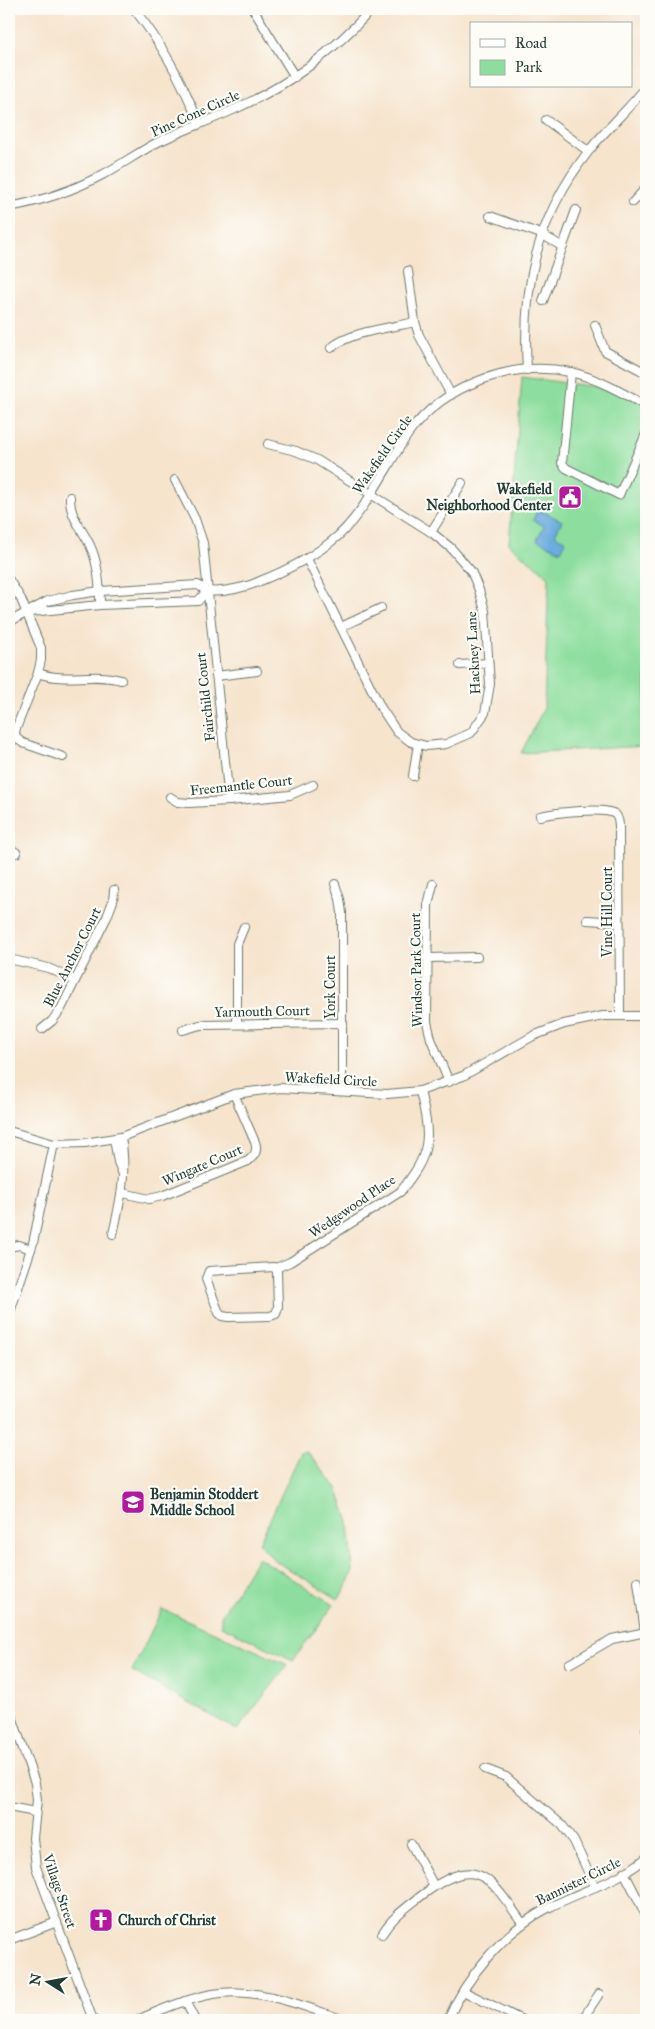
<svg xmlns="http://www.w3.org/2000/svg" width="655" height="2029" font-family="'IM FELL Great Primer',serif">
	<rect width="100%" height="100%" fill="#fdfcf7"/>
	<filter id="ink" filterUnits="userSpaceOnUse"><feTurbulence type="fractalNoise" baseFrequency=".02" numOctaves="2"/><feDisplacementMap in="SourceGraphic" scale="10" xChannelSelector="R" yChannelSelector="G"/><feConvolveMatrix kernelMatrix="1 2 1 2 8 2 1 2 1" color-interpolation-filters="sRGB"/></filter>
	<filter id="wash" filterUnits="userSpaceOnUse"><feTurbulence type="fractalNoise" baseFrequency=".0096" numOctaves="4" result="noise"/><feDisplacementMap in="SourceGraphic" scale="20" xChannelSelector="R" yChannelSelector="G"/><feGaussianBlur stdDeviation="1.12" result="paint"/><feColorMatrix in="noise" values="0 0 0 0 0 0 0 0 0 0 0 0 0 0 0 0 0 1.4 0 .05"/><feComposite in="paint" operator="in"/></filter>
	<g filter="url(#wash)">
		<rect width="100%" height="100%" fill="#f6e4cd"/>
		<g fill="#8dde9e" stroke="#568e69">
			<polygon points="522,377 627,391 646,401 646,746 521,753 544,708 549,577 509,544"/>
			<polygon points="307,1451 337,1488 349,1522 353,1571 345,1589 338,1599 274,1560 259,1543 301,1452"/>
			<polygon points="258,1557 334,1605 293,1660 221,1626 221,1616"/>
			<polygon points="162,1609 288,1665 237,1730 132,1671"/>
		</g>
		<polygon fill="#6cacdf" stroke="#46748a" points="538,509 562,521 555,535 566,541 561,551 537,540 544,526 533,520"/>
	</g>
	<g filter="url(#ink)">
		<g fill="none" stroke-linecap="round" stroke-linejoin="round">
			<g stroke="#6a776a" stroke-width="10">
				<g id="street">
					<path d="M134,9C162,44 183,82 199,124"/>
					<polyline points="253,9 295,77"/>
					<polyline points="546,120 588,151"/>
					<polyline points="633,202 646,188"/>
					<path d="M9,207C42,201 72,191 102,175C121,165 139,152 158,142C183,130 209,121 235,109C291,84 331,53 372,9"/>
					<polyline points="490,216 541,234 563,247"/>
					<polyline points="408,271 415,322 419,335 451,395"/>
					<polyline points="543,301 576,210"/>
					<polyline points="595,325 605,351 646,373"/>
					<path d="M331,348C351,331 390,328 415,322"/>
					<path d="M527,370C522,286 536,219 588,152C606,129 628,110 646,87"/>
					<polyline points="571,372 562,463 566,468 619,495 646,434"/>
					<polyline points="268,444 296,451 317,460 431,532 451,548 471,571 479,590 485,611 490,684 485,713 471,733 446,744 426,746 411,742 397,732 381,708 307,559"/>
					<polyline points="175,480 195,519 203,543 229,801"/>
					<path d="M70,497C69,518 85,531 92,550C99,568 100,586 100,605"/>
					<polyline points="431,532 462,483"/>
					<polyline points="9,580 21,599 41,648 41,660 38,673 15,731 16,738 23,743 63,757"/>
					<polyline points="31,612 100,605 198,601 207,591"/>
					<path d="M9,622L48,601L73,595L100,591L198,585C201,587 205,590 208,591C222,593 248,587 260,581C288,570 315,556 338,536C368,508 386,466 409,433C444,385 512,360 570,372C595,377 625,394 646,406"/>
					<polyline points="341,627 381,608"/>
					<polyline points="460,665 488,663"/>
					<path d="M38,673C65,683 94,672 121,680"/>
					<polyline points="216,676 257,671"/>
					<polyline points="413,776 418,744"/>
					<polyline points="170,797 178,802 189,803 229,801 290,795 313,785"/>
					<path d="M540,816C553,813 607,806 616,815C618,818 619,823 619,827L620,1015"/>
					<polyline points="9,848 17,853"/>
					<polyline points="335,884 340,899 342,913 342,1091"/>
					<polyline points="433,884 428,905 427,1022 431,1039 449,1082"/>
					<polyline points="587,920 619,922"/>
					<polyline points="427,958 477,957"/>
					<polyline points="9,959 48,968 75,980"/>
					<polyline points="237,1023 237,944 244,927"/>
					<polyline points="42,1029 52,1021 61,1009 107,917 113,901 114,890"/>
					<polyline points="183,1030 200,1025 343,1023"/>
					<polyline points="9,1131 54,1144 85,1143 121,1137 234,1094 280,1088 387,1094 420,1091 463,1076 533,1036 564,1024 603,1016 646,1016"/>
					<polyline points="114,1139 118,1162 122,1172"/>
					<path d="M123,1193L149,1199L162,1196L248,1161C255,1155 258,1151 255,1142L234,1094"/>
					<path d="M113,1234C121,1199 127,1172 121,1137"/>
					<polyline points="9,1247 19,1245 31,1249"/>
					<polygon points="274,1267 277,1271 278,1308 276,1314 270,1316 228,1317 222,1316 219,1313 206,1279 209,1271"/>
					<path d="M276,1268L290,1262L400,1192C432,1153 431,1138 420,1091"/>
					<polyline points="9,1315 33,1243 54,1144"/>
					<polyline points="638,1582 645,1632"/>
					<polyline points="569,1664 612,1639 646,1632"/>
					<polyline points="9,1708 35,1783 37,1800 33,1838 36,1867 93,2020"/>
					<polyline points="646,1729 646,1730"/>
					<polyline points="485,1769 506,1777 562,1825 574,1841 595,1887"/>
					<polyline points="9,1807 35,1812"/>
					<polyline points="411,1844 434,1886"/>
					<polyline points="624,1872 646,1915"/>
					<path d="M382,1934C392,1917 406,1908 421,1896C477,1853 489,1876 523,1924"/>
					<polyline points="9,1940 57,1922"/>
					<polyline points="463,1991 522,2020"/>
					<polyline points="185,2001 195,2020"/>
					<path d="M137,2020C161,2010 186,1999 213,1994C257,1986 303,2006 344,2020"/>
					<path d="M448,2020C466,1977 505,1930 548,1908C580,1891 618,1882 646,1858"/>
					<polyline points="582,2020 599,1994"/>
				</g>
			</g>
			<use href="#street" stroke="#fff" stroke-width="8"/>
		</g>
	</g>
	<defs>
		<g id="civic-square" transform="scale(1.25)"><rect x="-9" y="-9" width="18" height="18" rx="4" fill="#b5179e" stroke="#fdfcf7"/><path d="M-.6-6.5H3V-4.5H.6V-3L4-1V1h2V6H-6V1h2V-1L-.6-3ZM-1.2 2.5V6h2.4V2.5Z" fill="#fff"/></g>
		<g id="school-square" transform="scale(1.25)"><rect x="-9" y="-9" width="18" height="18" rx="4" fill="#b5179e" stroke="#fdfcf7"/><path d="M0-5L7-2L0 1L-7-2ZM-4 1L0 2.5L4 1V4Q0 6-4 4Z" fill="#fff"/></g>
		<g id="church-square" transform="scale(1.25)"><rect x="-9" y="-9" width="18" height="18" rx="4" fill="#b5179e" stroke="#fdfcf7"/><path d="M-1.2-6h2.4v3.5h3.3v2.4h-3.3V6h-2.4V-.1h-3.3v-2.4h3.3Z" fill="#fff"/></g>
	</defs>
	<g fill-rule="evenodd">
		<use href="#civic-square" x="570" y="497"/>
		<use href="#school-square" x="133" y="1502"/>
		<use href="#church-square" x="101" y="1920"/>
	</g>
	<g text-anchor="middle" stroke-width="4.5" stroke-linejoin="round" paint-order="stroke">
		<g font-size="14" fill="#1f3d34" stroke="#fdfcf7">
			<text transform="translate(195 113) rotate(-24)" y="5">Pine Cone Circle</text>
			<text transform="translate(382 454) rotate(-55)" y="5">Wakefield Circle</text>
			<text transform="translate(473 653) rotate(-93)" y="5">Hackney Lane</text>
			<text transform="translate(205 697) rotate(-96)" y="5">Fairchild Court</text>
			<text transform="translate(241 785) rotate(-6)" y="5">Freemantle Court</text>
			<text transform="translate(607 912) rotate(-90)" y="5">Vine Hill Court</text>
			<text transform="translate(72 957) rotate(-63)" y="5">Blue Anchor Court</text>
			<text transform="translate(416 970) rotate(-91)" y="5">Windsor Park Court</text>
			<text transform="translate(330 987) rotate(-90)" y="5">York Court</text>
			<text transform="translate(262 1011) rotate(-1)" y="5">Yarmouth Court</text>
			<text transform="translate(331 1079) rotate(3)" y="5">Wakefield Circle</text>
			<text transform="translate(202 1165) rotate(-23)" y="5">Wingate Court</text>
			<text transform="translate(352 1206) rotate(-34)" y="5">Wedgewood Place</text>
			<text transform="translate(578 1881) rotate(-26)" y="5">Bannister Circle</text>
			<text transform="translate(60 1891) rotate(71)" y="5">Village Street</text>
		</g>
		<g font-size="14" font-weight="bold" fill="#1f3d34" stroke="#fdfcf7" text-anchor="start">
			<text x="552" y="494" text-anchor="end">Wakefield<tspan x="552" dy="16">Neighborhood Center</tspan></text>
			<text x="150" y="1499">Benjamin Stoddert<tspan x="150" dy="16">Middle School</tspan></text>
			<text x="118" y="1925">Church of Christ</text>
		</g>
	</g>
	<rect width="655" height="2029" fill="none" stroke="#fdfcf7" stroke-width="30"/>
	<rect x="470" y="22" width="162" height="65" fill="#fdfcf7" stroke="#a4b0a9"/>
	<rect x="480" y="39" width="25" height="8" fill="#ffffff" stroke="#a4b0a9"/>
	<text x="515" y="48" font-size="15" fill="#1f3d34">Road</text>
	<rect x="480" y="60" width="25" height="15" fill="#8dde9e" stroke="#a4b0a9"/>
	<text x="515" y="72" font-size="15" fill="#1f3d34">Park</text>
	<g transform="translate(48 1982) rotate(281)" stroke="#fdfcf7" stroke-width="4" paint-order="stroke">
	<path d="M0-4L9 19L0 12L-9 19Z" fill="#1f3d34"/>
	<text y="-8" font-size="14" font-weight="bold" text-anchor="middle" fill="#1f3d34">N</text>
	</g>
</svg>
